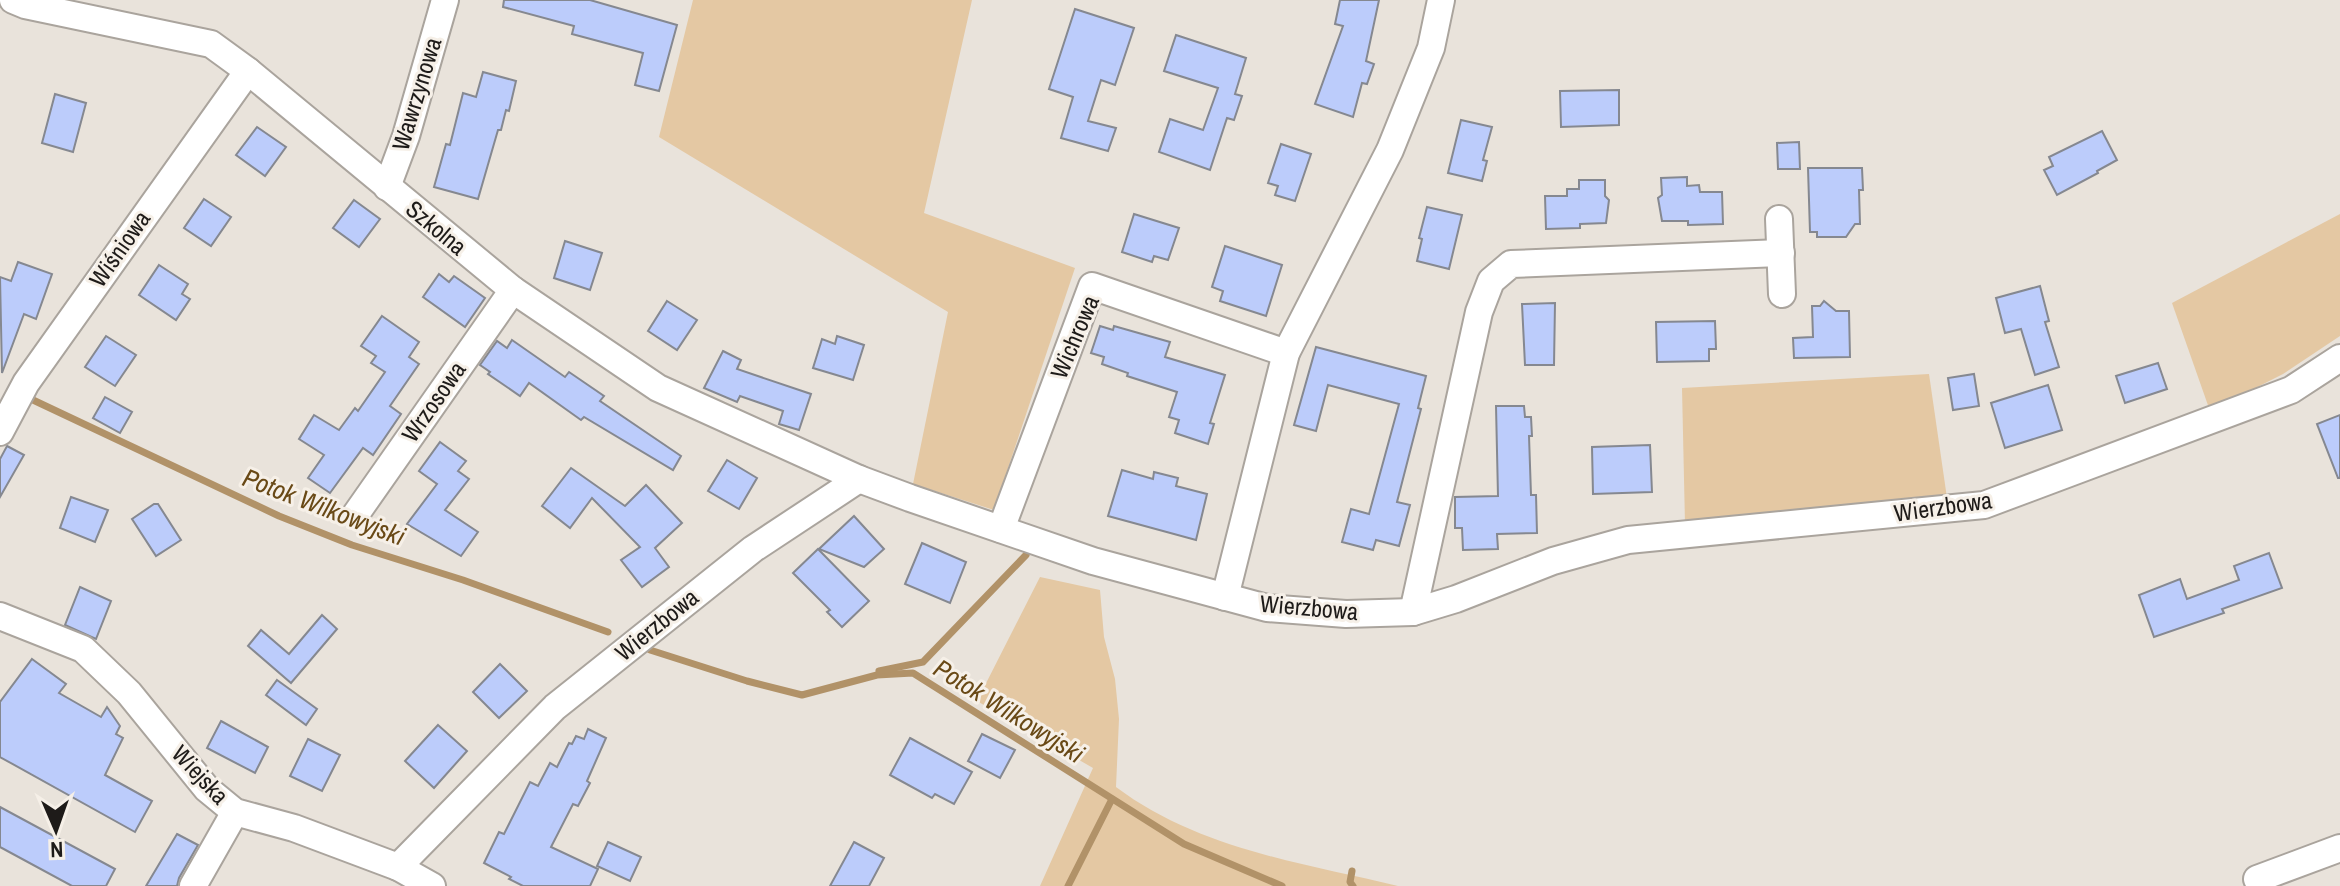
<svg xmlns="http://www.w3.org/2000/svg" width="2340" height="886" font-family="'Archivo Narrow',sans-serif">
	<rect width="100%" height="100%" fill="#e9e3db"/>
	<g fill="#e4c8a3">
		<polygon points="693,0 972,0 924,213 1075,268 994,510 913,484 948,312 659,137"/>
		<polygon points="2340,214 2340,336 2283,374 2210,411 2172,303"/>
		<polygon points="1929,374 1947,498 1685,524 1682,388"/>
		<path d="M1040,577L1100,590L1104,637L1115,679L1119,719L1116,787C1197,848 1301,863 1398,886H1040L1093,768L977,701Z"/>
	</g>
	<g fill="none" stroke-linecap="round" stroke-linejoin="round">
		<g stroke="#b19268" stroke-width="7">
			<polyline points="33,400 279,516 352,545 463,580 608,632"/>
			<polyline points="650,650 747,681 802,695 877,675 913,673 1184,844 1282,886"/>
			<polyline points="879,671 923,662 1026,555"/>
			<polyline points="1352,871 1350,882 1353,886"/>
			<polyline points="1068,886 1112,799"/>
		</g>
	</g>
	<g fill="#bcccfb" stroke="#858890" stroke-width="2">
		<polygon points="504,0 590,0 677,25 659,91 635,85 643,53 572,34 574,26 503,7"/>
		<polygon points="1340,0 1379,0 1366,61 1374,64 1367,84 1362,83 1353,117 1315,104 1343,26 1335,24"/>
		<polygon points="1075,9 1134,28 1115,85 1101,80 1088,121 1116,128 1108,151 1061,138 1073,97 1049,89"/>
		<polygon points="1176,35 1246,58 1235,94 1242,96 1234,120 1227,118 1210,170 1159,152 1170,119 1203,130 1218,88 1164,71"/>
		<polygon points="483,72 516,81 509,111 506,110 501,130 498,130 478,199 434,187 446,144 450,145 463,93 476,97"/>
		<polygon points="1619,90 1619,125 1561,127 1560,91"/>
		<polygon points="55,94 86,103 73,152 42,143"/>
		<polygon points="1461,120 1492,127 1483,160 1487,161 1482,181 1448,173"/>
		<polygon points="257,127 286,147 265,176 236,155"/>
		<polygon points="2102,131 2117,160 2097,171 2098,173 2057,195 2044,170 2053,166 2049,157"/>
		<polygon points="1799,142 1800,169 1778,169 1777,143"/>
		<polygon points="1281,144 1311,154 1295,201 1275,195 1278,186 1268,183"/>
		<polygon points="1808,168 1862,168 1863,190 1859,190 1860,224 1855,224 1846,237 1817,237 1817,232 1810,232"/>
		<polygon points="1687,177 1687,186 1699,185 1700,192 1722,192 1723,224 1688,225 1688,221 1662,221 1658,198 1662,195 1661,178"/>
		<polygon points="1579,180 1605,180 1605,196 1609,200 1606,223 1580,224 1580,228 1546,229 1545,196 1567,196 1567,189 1579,189"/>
		<polygon points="204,199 231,217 211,246 184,228"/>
		<polygon points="354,200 380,219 359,247 333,228"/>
		<polygon points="1427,207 1462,215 1449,269 1417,261 1422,239 1419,238"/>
		<polygon points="1134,214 1179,228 1168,260 1154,256 1152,262 1122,252"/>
		<polygon points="565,241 602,253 590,290 554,278"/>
		<polygon points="1225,246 1282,265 1266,316 1220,301 1223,291 1212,287"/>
		<polygon points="18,262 52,274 36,319 24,314 2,373 0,277 11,281"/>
		<polygon points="159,265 188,284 182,294 190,299 176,320 139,295"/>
		<polygon points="439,274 449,282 454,276 485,298 465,327 423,297"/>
		<polygon points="2040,286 2049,321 2045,322 2059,367 2035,375 2021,329 2005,333 1996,298"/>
		<polygon points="667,301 697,320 677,350 648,331"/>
		<polygon points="1824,301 1836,311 1849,311 1850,357 1794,358 1793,338 1813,337 1812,306 1820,306"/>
		<polygon points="1555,303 1554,365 1525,365 1522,304"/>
		<polygon points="382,316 419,342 409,357 419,364 390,406 401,414 373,455 363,448 330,493 308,478 324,455 299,439 314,415 339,430 355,408 358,411 385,372 371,363 376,356 361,346"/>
		<polygon points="1715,321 1716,349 1709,349 1709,361 1657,362 1656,322"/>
		<polygon points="1100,326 1113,330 1114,326 1170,342 1165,357 1225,375 1210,423 1214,424 1208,444 1175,433 1179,420 1169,417 1177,392 1127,376 1128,373 1102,364 1104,357 1091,353"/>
		<polygon points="106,336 136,355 115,386 85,367"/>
		<polygon points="837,336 864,345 853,380 813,368 822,339 835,344"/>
		<polygon points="512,340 565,377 569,372 604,396 600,401 681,456 673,470 584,417 581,420 529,383 520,396 488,374 490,372 480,365 497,341 507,348"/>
		<polygon points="1316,347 1426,376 1418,408 1421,409 1397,502 1410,505 1399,546 1376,540 1373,550 1342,542 1351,509 1369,514 1399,404 1328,385 1316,431 1294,425"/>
		<polygon points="723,351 741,360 737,369 811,394 799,430 779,424 783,411 740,396 737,402 704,388"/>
		<polygon points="2158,363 2167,389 2125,403 2116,376"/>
		<polygon points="1974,374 1979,406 1953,410 1948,378"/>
		<polygon points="2048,385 2062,430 2005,448 1991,403"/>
		<polygon points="105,397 132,412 120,433 93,418"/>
		<polygon points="1496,406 1524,406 1525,417 1531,417 1532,436 1529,436 1531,495 1536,495 1537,533 1497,534 1498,549 1463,550 1462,528 1455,528 1455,497 1498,496"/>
		<polygon points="2340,415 2340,478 2338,478 2317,424"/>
		<polygon points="440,442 466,461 458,471 469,479 445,510 478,532 461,556 407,524 437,484 419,471"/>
		<polygon points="1650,445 1652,492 1593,494 1592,447"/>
		<polygon points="7,446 24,455 0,497 0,459"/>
		<polygon points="727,460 757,478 739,509 708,491"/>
		<polygon points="571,468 625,506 646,485 682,523 655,548 669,567 642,587 621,560 640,547 592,498 570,528 542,506"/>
		<polygon points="1122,470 1153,479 1154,472 1178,478 1176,486 1207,494 1196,540 1108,516"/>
		<polygon points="71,497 108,510 95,542 60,528"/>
		<polygon points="154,504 158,504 181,540 156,556 132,519"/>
		<polygon points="854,516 884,549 864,567 819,549"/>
		<polygon points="922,543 966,562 950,603 905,584"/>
		<polygon points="818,549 869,601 842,627 827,612 830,610 793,573"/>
		<polygon points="2269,553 2282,588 2222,609 2224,613 2154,637 2139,595 2180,579 2187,599 2239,580 2234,566"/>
		<polygon points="80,587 111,601 96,639 65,625"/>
		<polygon points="322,615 337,629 291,683 248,646 261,630 289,654"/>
		<polygon points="32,659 66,684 59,693 101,717 107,707 120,726 116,734 123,738 105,775 152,801 135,832 0,757 0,702"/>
		<polygon points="500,664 527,691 499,718 473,692"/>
		<polygon points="277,680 317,709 306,725 266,695"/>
		<polygon points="221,721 268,747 255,773 207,748"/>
		<polygon points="438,725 467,751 434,788 405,761"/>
		<polygon points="588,729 606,738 587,781 590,783 578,806 573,804 551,847 598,869 590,886 523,886 509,879 511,877 484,863 499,832 504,834 530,782 538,786 550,763 557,767 569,743 572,744 576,736 584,739"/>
		<polygon points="982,734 1015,750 1000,778 968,761"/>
		<polygon points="910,738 972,772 954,804 935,794 932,798 890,775"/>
		<polygon points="308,739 340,755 322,791 290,776"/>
		<polygon points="0,807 115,869 106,886 72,886 0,847"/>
		<polygon points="177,834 198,845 179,878 177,886 146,886"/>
		<polygon points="608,842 641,857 630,881 597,866"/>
		<polygon points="854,842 884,858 869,886 830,886"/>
	</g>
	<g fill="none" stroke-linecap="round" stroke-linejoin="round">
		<g stroke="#aaa49d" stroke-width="30">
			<g id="street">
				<polyline points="13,0 25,5 211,44 248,71 513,290 658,388 859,479 910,498 1093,561 1267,608 1346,614 1413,612 1456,599 1553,561 1628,540 1984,505 2291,390 2340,358"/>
				<polyline points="387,187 406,136 445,0"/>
				<polyline points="1779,219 1782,294"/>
				<polyline points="0,432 26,383 248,71"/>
				<polyline points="356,514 513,290"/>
				<polyline points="1001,529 1092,286 1286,353"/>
				<polyline points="1225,597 1286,353 1390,150 1431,48 1441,0"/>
				<polyline points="1413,612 1479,312 1491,281 1511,264 1781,253"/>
				<polyline points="0,616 83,649 129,693 207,789 235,812 294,828 398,867 432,886"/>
				<polyline points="398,867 555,707 753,549 859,479"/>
				<polyline points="2257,879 2340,848"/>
				<polyline points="193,886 235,812"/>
			</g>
		</g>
		<use href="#street" stroke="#fff" stroke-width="26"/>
	</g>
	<g text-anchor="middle" stroke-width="6" stroke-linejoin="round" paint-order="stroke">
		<g font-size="24" fill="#1e1b19" stroke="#f6f0e8">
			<text transform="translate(417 94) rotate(-73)" y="8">Wawrzynowa</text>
			<text transform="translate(436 228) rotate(40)" y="8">Szkolna</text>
			<text transform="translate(120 249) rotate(-55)" y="8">Wiśniowa</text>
			<text transform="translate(1075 337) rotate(-67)" y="8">Wichrowa</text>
			<text transform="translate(434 402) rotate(-55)" y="8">Wrzosowa</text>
			<text transform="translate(1943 507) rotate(-8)" y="8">Wierzbowa</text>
			<text transform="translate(1309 608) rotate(5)" y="8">Wierzbowa</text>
			<text transform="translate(657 625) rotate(-39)" y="8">Wierzbowa</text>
			<text transform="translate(200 775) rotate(47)" y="8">Wiejska</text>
		</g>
		<g font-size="26" font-style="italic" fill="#694916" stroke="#f6f0e8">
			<text transform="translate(324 507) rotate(21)" y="9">Potok Wilkowyjski</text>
			<text transform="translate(1009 711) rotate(32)" y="9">Potok Wilkowyjski</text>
		</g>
	</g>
	<g transform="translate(56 830) rotate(178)" stroke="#f6f0e8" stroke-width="6" paint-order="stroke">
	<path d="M0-6L14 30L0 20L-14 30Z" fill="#1e1b19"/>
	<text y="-12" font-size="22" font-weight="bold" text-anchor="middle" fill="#1e1b19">N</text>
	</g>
</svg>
